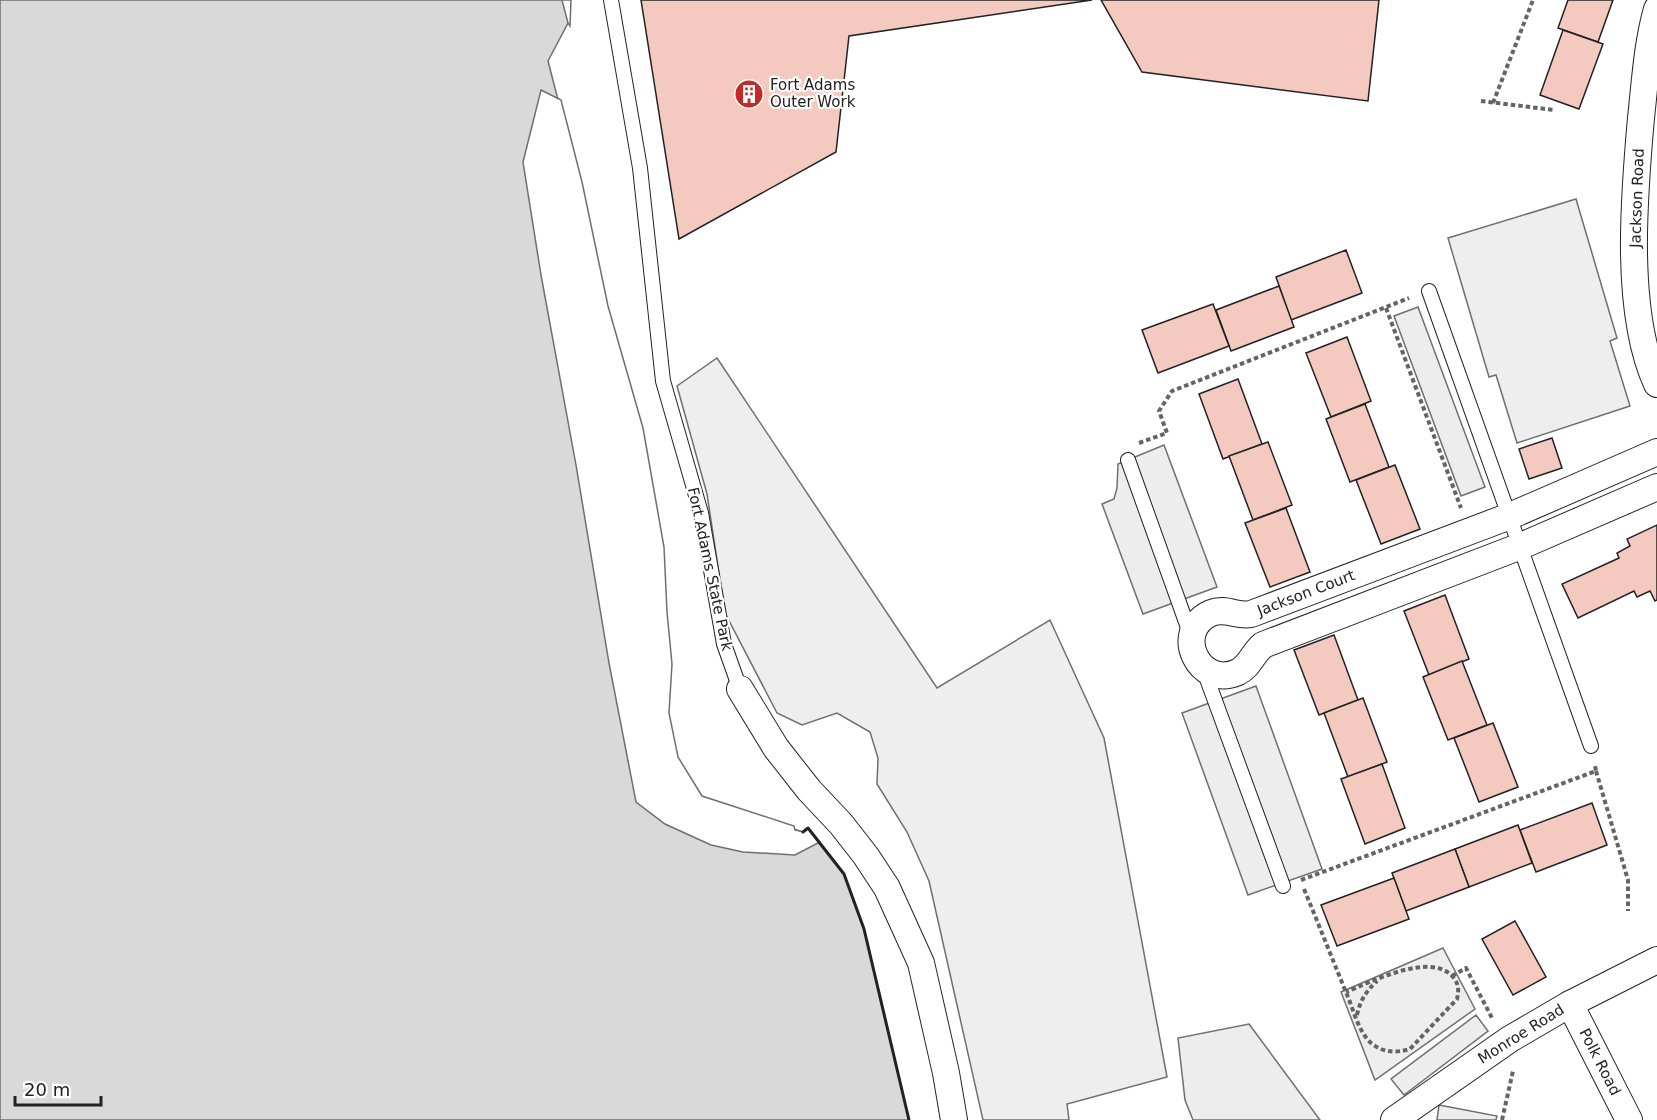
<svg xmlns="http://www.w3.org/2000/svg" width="1657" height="1120" font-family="'DejaVu Sans',sans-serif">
	<rect width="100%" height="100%" fill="#fff"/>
	<g fill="#eee" stroke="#6f6f6f" stroke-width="1.5">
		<polygon points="1576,199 1617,338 1610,341 1630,406 1517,443 1496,375 1489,377 1448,238"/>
		<polygon points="717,358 937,688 1050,620 1104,738 1167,1077 1067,1104 1069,1120 983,1120 929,881 907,832 877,784 878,758 870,732 837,713 802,725 777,713 725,613 707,494 677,386"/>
		<polygon points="1443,948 1475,1009 1375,1080 1341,992"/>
	</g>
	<g fill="#ededed" stroke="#6f6f6f" stroke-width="1.5">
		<polygon points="1418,307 1485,487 1461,496 1394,316"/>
		<polygon points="1164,445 1217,587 1143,614 1102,504 1114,499 1117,488 1118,464"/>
		<polygon points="1256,686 1322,869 1248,895 1182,713"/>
		<polygon points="1476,1015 1488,1031 1404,1095 1391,1079"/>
		<polygon points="1249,1024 1320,1120 1193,1120 1185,1100 1178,1038"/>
		<polygon points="1439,1105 1497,1116 1496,1120 1437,1120"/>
	</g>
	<polygon fill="#d9d9d9" stroke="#6f6f6f" stroke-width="1.5" points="0,0 568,0 568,23 548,61 563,119 675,758 700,799 803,832 808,828 844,874 864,929 909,1120 0,1120"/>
	<g fill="#fff" stroke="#6f6f6f" stroke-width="1.5">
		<polygon points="562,0 571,0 570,26 568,23"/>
		<polygon points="541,90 561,100 582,182 608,306 643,428 664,547 667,612 672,664 669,713 678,757 702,796 794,826 795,830 803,832 808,828 820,842 795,855 743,852 711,845 665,824 636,802 609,663 576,465 541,275 523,162"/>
	</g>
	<g fill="#f3c9c0" stroke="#222" stroke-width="1.5">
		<polygon points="641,0 1092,0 849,36 836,152 679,239"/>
		<polygon points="1101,0 1379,0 1368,101 1142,72"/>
		<polygon points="1568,0 1613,0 1598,42 1558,28"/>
		<polygon points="1563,30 1603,44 1579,109 1540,95"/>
		<polygon points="1346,250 1362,293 1291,320 1276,277"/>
		<polygon points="1279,286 1294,327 1231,351 1216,310"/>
		<polygon points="1213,304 1229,346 1158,373 1142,330"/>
		<polygon points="1347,337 1371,401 1331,417 1306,353"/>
		<polygon points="1238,379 1262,444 1223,459 1199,394"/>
		<polygon points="1365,404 1389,467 1350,482 1326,419"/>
		<polygon points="1552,438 1562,468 1529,479 1519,449"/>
		<polygon points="1268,442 1292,505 1253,520 1229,456"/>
		<polygon points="1395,465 1420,529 1381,544 1356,480"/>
		<polygon points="1286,508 1310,572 1270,587 1245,523"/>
		<polygon points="1657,525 1657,600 1655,601 1650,591 1637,597 1634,591 1578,618 1562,584 1619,558 1617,553 1630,546 1627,539"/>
		<polygon points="1445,595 1469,659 1429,675 1404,611"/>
		<polygon points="1334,635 1358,700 1319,715 1294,650"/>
		<polygon points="1462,661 1487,725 1448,740 1423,677"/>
		<polygon points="1363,698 1387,762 1348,777 1324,713"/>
		<polygon points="1493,723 1518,787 1479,802 1454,738"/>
		<polygon points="1382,764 1405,828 1365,844 1341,779"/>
		<polygon points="1592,803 1607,845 1536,872 1520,830"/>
		<polygon points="1518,825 1532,863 1469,887 1455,849"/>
		<polygon points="1455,849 1469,887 1406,911 1392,873"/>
		<polygon points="1394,878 1409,919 1337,946 1321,905"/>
		<polygon points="1515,921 1546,977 1513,995 1482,939"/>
	</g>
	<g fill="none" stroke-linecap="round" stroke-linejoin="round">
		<g stroke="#222" stroke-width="16">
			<g id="service">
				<polyline points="611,0 640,168 663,381 701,513 724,644 740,689"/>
				<polyline points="1429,291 1591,746"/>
				<polyline points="1128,460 1191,636"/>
				<polyline points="1203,668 1283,886"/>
			</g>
		</g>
		<g stroke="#222" stroke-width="28">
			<g id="minor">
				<path d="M1657,9C1647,44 1645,82 1641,118C1634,196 1624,313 1657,384"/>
				<path d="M1657,452L1510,516L1251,614C1237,617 1226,607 1211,613C1171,631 1199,690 1238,672C1250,666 1253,653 1263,645L1521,546L1657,487"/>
				<polyline points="740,689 776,748 809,790 841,824 866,856 887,888 921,963 946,1073 954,1120"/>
				<polyline points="1570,1004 1629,1120"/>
				<polyline points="1394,1120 1510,1039 1570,1004 1657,960"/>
			</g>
		</g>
		<g stroke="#646464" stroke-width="4" stroke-dasharray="4.5 3" stroke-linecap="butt">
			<polyline points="1481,101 1554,110"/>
			<polyline points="1493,103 1533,0"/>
			<polyline points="1386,308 1461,508"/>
			<polyline points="1139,443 1167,433 1159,411 1172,391 1409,298"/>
			<polyline points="1596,771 1628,880 1628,911"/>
			<polyline points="1301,880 1596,771 1595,766"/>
			<path d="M1304,889C1319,925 1333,961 1348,997C1354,1012 1359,1032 1371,1043C1383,1053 1396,1053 1410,1049L1457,999C1459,990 1459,984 1453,977C1431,951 1371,982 1346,992"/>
			<polyline points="1452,976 1466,968 1492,1018"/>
			<path d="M1357,1015C1360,1001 1366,991 1377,981"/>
			<polyline points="1502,1120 1513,1071"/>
		</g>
		<use href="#service" stroke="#fff" stroke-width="14"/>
		<use href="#minor" stroke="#fff" stroke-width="26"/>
		<polyline stroke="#222" stroke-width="3" points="803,832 808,828 844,874 864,929 909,1120"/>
	</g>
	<defs>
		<g id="building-disc" transform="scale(1.5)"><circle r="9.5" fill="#c62828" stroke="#fff"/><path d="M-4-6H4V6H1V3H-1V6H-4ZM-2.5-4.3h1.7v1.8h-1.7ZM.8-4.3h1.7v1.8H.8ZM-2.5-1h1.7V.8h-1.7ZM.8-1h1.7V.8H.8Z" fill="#fff"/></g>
	</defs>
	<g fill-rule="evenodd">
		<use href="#building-disc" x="749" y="94"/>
	</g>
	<g text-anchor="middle" stroke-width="4.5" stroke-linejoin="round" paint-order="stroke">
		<g font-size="15" fill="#222" stroke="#fff" text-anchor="start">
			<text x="770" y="90">Fort Adams<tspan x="770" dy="17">Outer Work</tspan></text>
		</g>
		<g font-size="15" fill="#222" stroke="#fff">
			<text transform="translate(1637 198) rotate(-88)" y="5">Jackson Road</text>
			<text transform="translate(710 569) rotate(78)" y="5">Fort Adams State Park</text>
			<text transform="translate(1306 593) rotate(-21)" y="5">Jackson Court</text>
			<text transform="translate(1521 1034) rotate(-32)" y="5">Monroe Road</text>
			<text transform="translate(1600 1062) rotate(63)" y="5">Polk Road</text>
		</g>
	</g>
	<path d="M15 1096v9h86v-9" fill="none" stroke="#222222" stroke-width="3"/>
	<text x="24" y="1096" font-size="18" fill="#222222" stroke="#ffffff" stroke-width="4.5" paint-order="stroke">20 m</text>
</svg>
